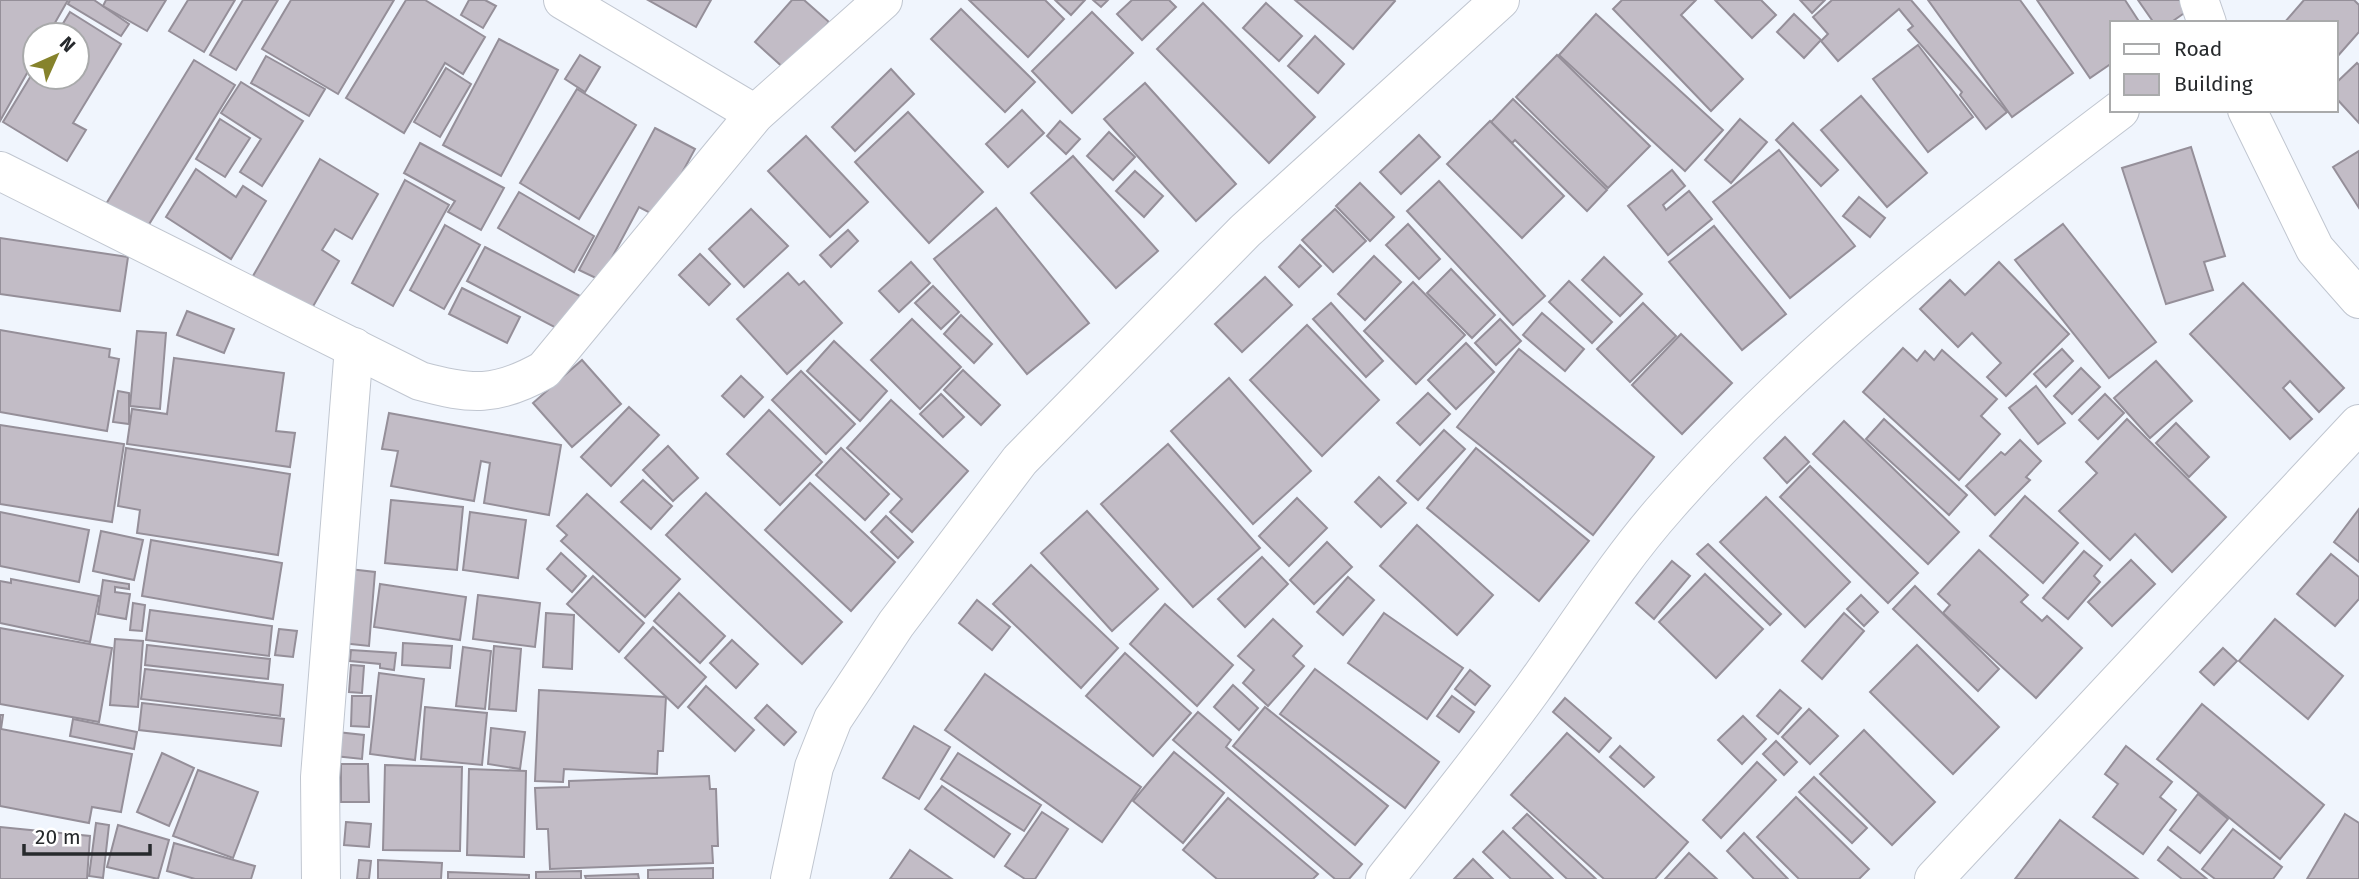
<svg xmlns="http://www.w3.org/2000/svg" width="2359" height="879" font-family="'Fira Sans',sans-serif">
	<rect width="100%" height="100%" fill="#f0f5fd"/>
	<g fill="#c2bcc6" stroke="#958f99" stroke-width="2">
		<polygon points="0,0 68,0 48,35 35,35 35,59 0,121"/>
		<polygon points="70,0 94,0 129,24 121,36 68,4"/>
		<polygon points="106,0 166,0 147,31 103,6"/>
		<polygon points="188,0 235,0 204,52 169,31"/>
		<polygon points="243,0 278,0 236,70 210,55"/>
		<polygon points="291,0 394,0 338,94 262,49"/>
		<polygon points="406,0 425,0 485,37 463,74 445,63 404,133 346,98"/>
		<polygon points="469,0 485,0 496,6 483,28 461,15"/>
		<polygon points="648,0 711,0 696,27"/>
		<polygon points="792,0 804,0 829,22 786,70 755,42"/>
		<polygon points="969,0 1045,0 1064,19 1028,57"/>
		<polygon points="1055,0 1085,0 1071,15"/>
		<polygon points="1093,0 1108,0 1101,7"/>
		<polygon points="1132,0 1169,0 1176,7 1142,40 1117,14"/>
		<polygon points="1295,0 1394,0 1395,1 1353,49"/>
		<polygon points="1622,0 1696,0 1681,15 1743,79 1711,111 1613,9"/>
		<polygon points="1715,0 1761,0 1776,15 1752,38"/>
		<polygon points="1800,0 1825,0 1812,13"/>
		<polygon points="1832,0 1911,0 2007,112 1986,129 1960,95 1962,92 1908,30 1913,26 1899,9 1838,61 1821,41 1828,34 1813,17"/>
		<polygon points="1928,0 2020,0 2073,73 2012,117"/>
		<polygon points="2037,0 2125,0 2140,23 2112,23 2112,63 2090,78"/>
		<polygon points="2138,0 2184,0 2190,9 2170,23 2154,23"/>
		<polygon points="2304,0 2354,0 2359,5 2359,32 2336,58 2336,23 2284,23"/>
		<polygon points="1203,3 1315,117 1269,163 1157,49"/>
		<polygon points="1266,3 1302,36 1279,61 1243,28"/>
		<polygon points="961,9 1035,82 1005,112 931,39"/>
		<polygon points="70,12 121,44 73,123 86,130 67,161 3,122 35,69 35,77 77,77 77,35 56,35"/>
		<polygon points="1092,12 1133,53 1072,113 1032,71"/>
		<polygon points="1596,14 1723,130 1685,171 1559,55"/>
		<polygon points="1794,14 1821,40 1804,58 1777,32"/>
		<polygon points="1315,36 1344,64 1318,93 1288,66"/>
		<polygon points="499,39 558,70 501,176 443,145"/>
		<polygon points="1918,45 1973,117 1928,152 1873,79"/>
		<polygon points="580,55 600,67 585,92 565,79"/>
		<polygon points="1557,55 1650,146 1608,188 1516,97"/>
		<polygon points="266,56 325,89 309,116 251,83"/>
		<polygon points="194,60 235,85 143,234 103,209"/>
		<polygon points="2357,63 2359,65 2359,123 2336,98 2336,83"/>
		<polygon points="446,68 471,84 440,137 414,122"/>
		<polygon points="891,69 914,94 855,151 832,127"/>
		<polygon points="241,82 303,121 262,186 240,172 261,139 221,113"/>
		<polygon points="1145,83 1236,184 1196,221 1104,119"/>
		<polygon points="577,89 636,125 579,219 520,183"/>
		<polygon points="1861,96 1927,173 1887,207 1821,130"/>
		<polygon points="1513,99 1607,190 1587,211 1515,140 1512,143 1491,122"/>
		<polygon points="1022,110 1044,133 1008,167 986,144"/>
		<polygon points="908,112 983,192 929,243 855,162"/>
		<polygon points="220,119 250,138 225,177 196,159"/>
		<polygon points="1740,119 1767,142 1731,183 1705,160"/>
		<polygon points="1060,121 1080,139 1066,154 1047,136"/>
		<polygon points="1490,121 1564,196 1522,238 1447,164"/>
		<polygon points="1793,123 1838,170 1821,186 1776,140"/>
		<polygon points="655,128 695,149 658,217 639,207 600,280 579,270"/>
		<polygon points="1109,132 1135,157 1113,180 1087,156"/>
		<polygon points="1419,135 1440,157 1401,194 1380,172"/>
		<polygon points="806,136 868,202 830,237 768,171"/>
		<polygon points="420,143 504,188 481,230 448,212 455,201 404,173"/>
		<polygon points="2191,147 2225,256 2204,262 2213,290 2166,304 2122,168"/>
		<polygon points="1779,150 1855,246 1790,298 1713,202"/>
		<polygon points="2359,151 2359,208 2333,167"/>
		<polygon points="1073,156 1158,251 1116,288 1031,193"/>
		<polygon points="320,159 378,194 352,239 335,229 322,250 339,261 311,310 253,276"/>
		<polygon points="196,169 236,197 243,186 266,201 231,259 166,217"/>
		<polygon points="1672,170 1685,186 1663,205 1666,210 1689,191 1712,219 1668,255 1628,206"/>
		<polygon points="1135,171 1163,196 1144,217 1116,191"/>
		<polygon points="405,180 449,205 393,306 352,283"/>
		<polygon points="1439,181 1545,296 1513,325 1407,211"/>
		<polygon points="1360,183 1394,217 1370,241 1336,206"/>
		<polygon points="519,192 594,236 574,272 498,228"/>
		<polygon points="1859,197 1885,218 1870,237 1843,216"/>
		<polygon points="996,208 1089,323 1027,374 934,259"/>
		<polygon points="751,209 788,246 744,287 709,249"/>
		<polygon points="1335,209 1366,241 1333,272 1302,240"/>
		<polygon points="1408,224 1440,259 1419,279 1386,245"/>
		<polygon points="2063,224 2156,342 2109,378 2015,260"/>
		<polygon points="445,225 480,245 444,309 410,290"/>
		<polygon points="1714,226 1786,314 1742,350 1669,262"/>
		<polygon points="848,230 858,241 831,267 820,255"/>
		<polygon points="0,238 128,257 120,311 0,294"/>
		<polygon points="1300,245 1321,266 1299,287 1279,267"/>
		<polygon points="485,247 580,296 562,331 467,281"/>
		<polygon points="700,254 730,284 709,305 679,275"/>
		<polygon points="1374,256 1401,282 1365,320 1338,294"/>
		<polygon points="1604,257 1642,294 1620,316 1582,280"/>
		<polygon points="911,262 930,283 899,312 879,291"/>
		<polygon points="1999,262 2069,334 2006,396 1987,377 2001,363 1972,333 1958,347 1920,309 1950,280 1965,295"/>
		<polygon points="1451,269 1495,315 1472,338 1427,293"/>
		<polygon points="788,273 799,285 804,281 842,323 787,374 737,319"/>
		<polygon points="1265,277 1292,305 1242,352 1215,324"/>
		<polygon points="1569,281 1612,322 1592,343 1549,302"/>
		<polygon points="1413,282 1465,335 1416,384 1364,331"/>
		<polygon points="2243,283 2344,388 2319,412 2290,381 2283,388 2312,419 2290,439 2190,334"/>
		<polygon points="933,286 959,312 941,329 915,303"/>
		<polygon points="462,288 520,317 507,343 449,314"/>
		<polygon points="1331,303 1383,361 1366,377 1313,319"/>
		<polygon points="1643,303 1676,336 1630,382 1597,349"/>
		<polygon points="187,311 234,329 224,353 177,335"/>
		<polygon points="1542,313 1584,349 1565,371 1523,335"/>
		<polygon points="961,315 992,344 974,363 944,334"/>
		<polygon points="912,319 961,367 920,409 871,360"/>
		<polygon points="1500,319 1521,341 1496,365 1475,343"/>
		<polygon points="1307,325 1379,400 1322,456 1250,380"/>
		<polygon points="0,330 110,349 109,357 119,359 107,431 0,412"/>
		<polygon points="137,331 166,333 160,409 130,406"/>
		<polygon points="1681,334 1732,383 1682,434 1632,385"/>
		<polygon points="834,341 887,391 860,421 807,371"/>
		<polygon points="1466,343 1494,372 1456,409 1428,380"/>
		<polygon points="1903,348 1917,361 1925,351 1934,360 1942,350 1997,399 1981,416 2000,434 1959,480 1863,392"/>
		<polygon points="1519,349 1654,457 1593,535 1457,427"/>
		<polygon points="2062,349 2073,361 2046,387 2034,374"/>
		<polygon points="174,358 284,373 276,431 295,433 290,467 127,444 132,409 167,414"/>
		<polygon points="582,360 621,404 572,447 533,403"/>
		<polygon points="2156,361 2192,401 2150,438 2114,398"/>
		<polygon points="2081,368 2100,387 2072,414 2054,396"/>
		<polygon points="963,370 1000,405 981,425 944,390"/>
		<polygon points="801,371 855,424 826,454 772,400"/>
		<polygon points="741,376 763,397 744,417 722,396"/>
		<polygon points="1229,378 1311,471 1253,524 1171,431"/>
		<polygon points="2036,386 2065,423 2038,444 2009,408"/>
		<polygon points="118,391 129,393 129,424 113,422"/>
		<polygon points="1428,393 1450,414 1420,445 1397,423"/>
		<polygon points="941,394 964,417 943,437 920,414"/>
		<polygon points="2105,394 2124,413 2098,439 2079,420"/>
		<polygon points="891,400 968,471 912,532 890,512 902,499 847,448"/>
		<polygon points="629,407 659,435 611,486 581,457"/>
		<polygon points="769,410 822,462 780,505 727,454"/>
		<polygon points="389,413 561,445 549,515 484,503 490,463 481,461 474,501 391,486 398,451 382,449"/>
		<polygon points="1884,419 1967,495 1949,515 1866,439"/>
		<polygon points="2127,419 2226,517 2172,572 2135,534 2110,560 2059,511 2097,473 2086,462"/>
		<polygon points="1844,421 1959,532 1928,564 1813,454"/>
		<polygon points="2176,423 2209,457 2189,477 2156,443"/>
		<polygon points="0,425 124,444 112,522 0,504"/>
		<polygon points="1444,430 1465,449 1418,500 1397,481"/>
		<polygon points="1785,437 1809,462 1787,483 1764,458"/>
		<polygon points="2020,440 2041,461 2026,477 2030,480 1995,515 1966,486 2001,452 2005,455"/>
		<polygon points="1168,444 1260,548 1193,607 1101,504"/>
		<polygon points="668,446 698,478 673,501 643,470"/>
		<polygon points="126,448 290,474 278,555 137,533 140,510 118,506"/>
		<polygon points="841,448 889,494 865,520 816,475"/>
		<polygon points="1476,448 1589,541 1539,601 1427,508"/>
		<polygon points="1810,466 1918,573 1888,603 1780,497"/>
		<polygon points="1379,477 1406,503 1381,527 1355,502"/>
		<polygon points="643,480 672,506 651,529 621,502"/>
		<polygon points="810,483 895,562 851,611 765,530"/>
		<polygon points="706,493 842,622 802,664 666,535"/>
		<polygon points="587,494 680,579 645,617 561,541 567,535 557,526"/>
		<polygon points="2025,496 2078,543 2043,583 1990,536"/>
		<polygon points="1766,497 1850,582 1805,627 1720,542"/>
		<polygon points="1297,498 1327,528 1289,566 1259,536"/>
		<polygon points="391,500 463,507 457,570 385,563"/>
		<polygon points="2359,509 2359,562 2334,542"/>
		<polygon points="1087,511 1158,589 1112,631 1041,553"/>
		<polygon points="0,512 89,530 79,582 0,566"/>
		<polygon points="470,512 526,520 518,578 463,570"/>
		<polygon points="886,516 913,542 898,558 871,532"/>
		<polygon points="1417,525 1493,595 1457,635 1380,566"/>
		<polygon points="101,531 143,540 134,580 93,571"/>
		<polygon points="151,540 282,563 273,619 142,596"/>
		<polygon points="1327,542 1352,567 1314,604 1290,580"/>
		<polygon points="1708,544 1781,614 1770,625 1697,554"/>
		<polygon points="1979,550 2028,595 2021,602 2042,621 2047,616 2082,648 2036,698 1943,613 1950,605 1938,594"/>
		<polygon points="2084,551 2102,566 2094,576 2100,582 2068,619 2043,598"/>
		<polygon points="561,553 586,576 572,592 547,569"/>
		<polygon points="2331,554 2359,577 2359,599 2335,626 2297,594"/>
		<polygon points="1262,557 1288,584 1245,627 1218,599"/>
		<polygon points="2131,560 2155,584 2112,626 2088,602"/>
		<polygon points="1672,561 1690,576 1654,619 1636,603"/>
		<polygon points="1031,565 1118,648 1081,688 993,604"/>
		<polygon points="349,569 375,572 369,646 342,643"/>
		<polygon points="1705,574 1763,629 1716,678 1659,622"/>
		<polygon points="593,576 644,623 619,652 567,604"/>
		<polygon points="1348,577 1374,600 1343,635 1317,612"/>
		<polygon points="11,579 99,596 90,642 0,623 0,581 11,583"/>
		<polygon points="103,580 129,584 129,589 115,587 115,592 130,594 126,619 98,614"/>
		<polygon points="380,584 466,597 460,640 374,627"/>
		<polygon points="1915,586 1999,669 1978,691 1893,609"/>
		<polygon points="679,593 725,636 700,663 654,621"/>
		<polygon points="478,595 540,603 535,647 473,639"/>
		<polygon points="1861,595 1878,612 1864,626 1847,609"/>
		<polygon points="977,600 1010,627 992,650 959,623"/>
		<polygon points="133,603 145,605 142,631 130,630"/>
		<polygon points="1165,604 1233,665 1197,706 1130,644"/>
		<polygon points="150,610 272,626 269,656 146,640"/>
		<polygon points="546,613 574,615 572,669 543,667"/>
		<polygon points="1384,613 1463,668 1427,719 1348,663"/>
		<polygon points="1844,613 1864,631 1822,679 1802,661"/>
		<polygon points="1273,619 1302,646 1293,656 1304,666 1268,706 1243,683 1254,670 1238,656"/>
		<polygon points="2275,619 2343,676 2308,719 2239,661"/>
		<polygon points="653,627 706,677 678,708 625,658"/>
		<polygon points="0,628 112,648 99,722 0,704"/>
		<polygon points="279,629 297,631 293,657 275,655"/>
		<polygon points="115,639 143,641 138,707 110,705"/>
		<polygon points="732,640 758,664 736,688 710,663"/>
		<polygon points="403,643 452,646 450,668 402,665"/>
		<polygon points="147,645 270,659 268,679 145,665"/>
		<polygon points="1917,645 1999,727 1953,774 1870,692"/>
		<polygon points="494,646 521,649 516,711 489,709"/>
		<polygon points="463,647 491,651 485,709 456,706"/>
		<polygon points="2223,648 2237,661 2214,685 2200,672"/>
		<polygon points="351,650 396,653 394,670 380,668 380,664 350,661"/>
		<polygon points="1125,653 1191,713 1153,756 1086,696"/>
		<polygon points="351,665 364,666 362,693 349,692"/>
		<polygon points="145,669 283,685 280,716 141,699"/>
		<polygon points="1315,669 1439,762 1405,808 1280,714"/>
		<polygon points="1470,670 1490,686 1475,705 1455,689"/>
		<polygon points="379,673 424,679 415,760 370,754"/>
		<polygon points="985,674 1141,787 1102,842 945,730"/>
		<polygon points="1233,685 1258,708 1239,730 1214,707"/>
		<polygon points="706,686 754,730 735,751 688,707"/>
		<polygon points="539,690 666,697 663,751 658,751 657,774 564,769 563,782 535,781"/>
		<polygon points="1780,690 1801,708 1778,734 1757,716"/>
		<polygon points="352,696 371,696 369,727 351,726"/>
		<polygon points="1452,696 1474,712 1459,732 1437,716"/>
		<polygon points="1565,698 1611,738 1599,752 1553,712"/>
		<polygon points="142,703 284,719 281,746 139,730"/>
		<polygon points="2202,704 2324,805 2280,859 2157,759"/>
		<polygon points="767,705 796,732 784,745 755,718"/>
		<polygon points="425,707 487,713 482,765 421,759"/>
		<polygon points="1265,707 1388,806 1355,845 1233,746"/>
		<polygon points="1809,709 1838,736 1810,764 1782,737"/>
		<polygon points="1198,712 1231,740 1226,747 1362,864 1349,879 1335,879 1173,740"/>
		<polygon points="0,715 3,715 1,729 132,754 121,812 92,807 89,823 0,806"/>
		<polygon points="1743,716 1766,739 1742,764 1718,740"/>
		<polygon points="73,719 137,732 134,749 70,736"/>
		<polygon points="914,726 950,747 919,799 883,778"/>
		<polygon points="491,728 525,732 520,769 488,764"/>
		<polygon points="1864,730 1935,802 1892,845 1820,774"/>
		<polygon points="337,732 364,735 362,759 335,756"/>
		<polygon points="1567,733 1688,842 1655,879 1604,879 1511,795"/>
		<polygon points="1776,741 1797,762 1784,775 1763,754"/>
		<polygon points="1620,746 1654,777 1644,787 1610,757"/>
		<polygon points="2126,746 2172,782 2160,797 2176,810 2143,854 2093,817 2118,784 2105,774"/>
		<polygon points="1174,752 1224,793 1183,843 1133,801"/>
		<polygon points="162,753 194,768 169,826 137,812"/>
		<polygon points="958,753 1041,805 1024,831 941,779"/>
		<polygon points="1757,762 1776,780 1721,838 1703,820"/>
		<polygon points="341,764 368,764 369,802 341,802"/>
		<polygon points="385,765 462,767 460,851 383,850"/>
		<polygon points="469,769 526,771 524,857 467,855"/>
		<polygon points="198,770 258,792 233,858 173,836"/>
		<polygon points="709,776 710,789 716,789 718,846 712,846 713,863 550,869 548,829 537,829 535,788 569,787 569,781"/>
		<polygon points="1814,777 1867,828 1852,843 1799,792"/>
		<polygon points="942,786 1010,834 994,857 925,809"/>
		<polygon points="2198,794 2228,819 2200,853 2170,830"/>
		<polygon points="1796,797 1869,869 1859,879 1799,879 1757,837"/>
		<polygon points="1228,798 1318,874 1313,879 1217,879 1183,850"/>
		<polygon points="1042,812 1068,829 1035,879 1025,879 1005,866"/>
		<polygon points="1527,814 1596,879 1567,879 1513,828"/>
		<polygon points="2345,814 2359,823 2359,879 2307,879"/>
		<polygon points="2060,820 2138,879 2015,879"/>
		<polygon points="346,822 371,824 369,847 344,845"/>
		<polygon points="96,823 109,825 103,878 89,876"/>
		<polygon points="118,825 169,840 158,879 107,867"/>
		<polygon points="0,827 90,836 87,879 0,879"/>
		<polygon points="2233,829 2282,867 2273,879 2215,879 2202,869"/>
		<polygon points="1503,831 1553,879 1511,879 1483,852"/>
		<polygon points="1744,833 1788,879 1754,879 1727,851"/>
		<polygon points="174,843 255,866 251,879 195,879 167,871"/>
		<polygon points="2168,847 2207,879 2182,879 2158,860"/>
		<polygon points="910,850 952,879 890,879"/>
		<polygon points="1689,853 1717,879 1665,879"/>
		<polygon points="1473,859 1493,879 1454,879"/>
		<polygon points="359,860 371,861 369,879 357,879"/>
		<polygon points="378,860 442,863 441,879 378,879"/>
		<polygon points="713,868 713,879 648,879 648,870"/>
		<polygon points="581,871 581,879 536,879 536,872"/>
		<polygon points="448,872 529,875 529,879 448,879"/>
		<polygon points="638,874 639,879 586,879 585,876"/>
	</g>
	<g fill="none" stroke-linecap="round" stroke-linejoin="round">
		<g stroke="#c0c6d0" stroke-width="40">
			<g id="minor">
				<polyline points="563,0 755,114"/>
				<polyline points="2199,0 2207,23"/>
				<polyline points="2247,110 2315,249 2359,299"/>
				<path d="M0,171L420,381C471,395 496,397 544,370L755,114L883,0"/>
				<polyline points="321,879 320,777 354,347"/>
				<polyline points="790,879 814,767 833,719 896,624 1020,460 1245,231 1500,0"/>
				<path d="M1385,879C1435,816 1486,753 1533,688C1577,627 1618,561 1667,506C1800,354 1960,231 2120,110"/>
				<polyline points="1934,879 2359,424"/>
			</g>
		</g>
		<use href="#minor" stroke="#fff" stroke-width="38"/>
	</g>
	<rect x="2110" y="21" width="228" height="91" fill="#ffffff" stroke="#a9aaab" stroke-width="2"/>
	<rect x="2124" y="44" width="35" height="10" fill="#ffffff" stroke="#a9aaab" stroke-width="2"/>
	<text x="2174" y="56" font-size="21" fill="#272a2d">Road</text>
	<rect x="2124" y="74" width="35" height="21" fill="#c2bcc6" stroke="#a9aaab" stroke-width="2"/>
	<text x="2174" y="91" font-size="21" fill="#272a2d">Building</text>
	<g transform="translate(56 56) rotate(45)"><circle r="33" fill="#ffffff" stroke="#a9aaab" stroke-width="2"/>
	<path d="M0-5L12 26L0 18L-12 26Z" fill="#86832c"/>
	<text y="-10" font-size="19" font-weight="bold" text-anchor="middle" fill="#272a2d">N</text>
	</g>
	<path d="M24 844v10h126v-10" fill="none" stroke="#272a2d" stroke-width="3.5"/>
	<text x="35" y="844" font-size="21" fill="#272a2d" stroke="#ffffff" stroke-width="5" paint-order="stroke">20 m</text>
</svg>
